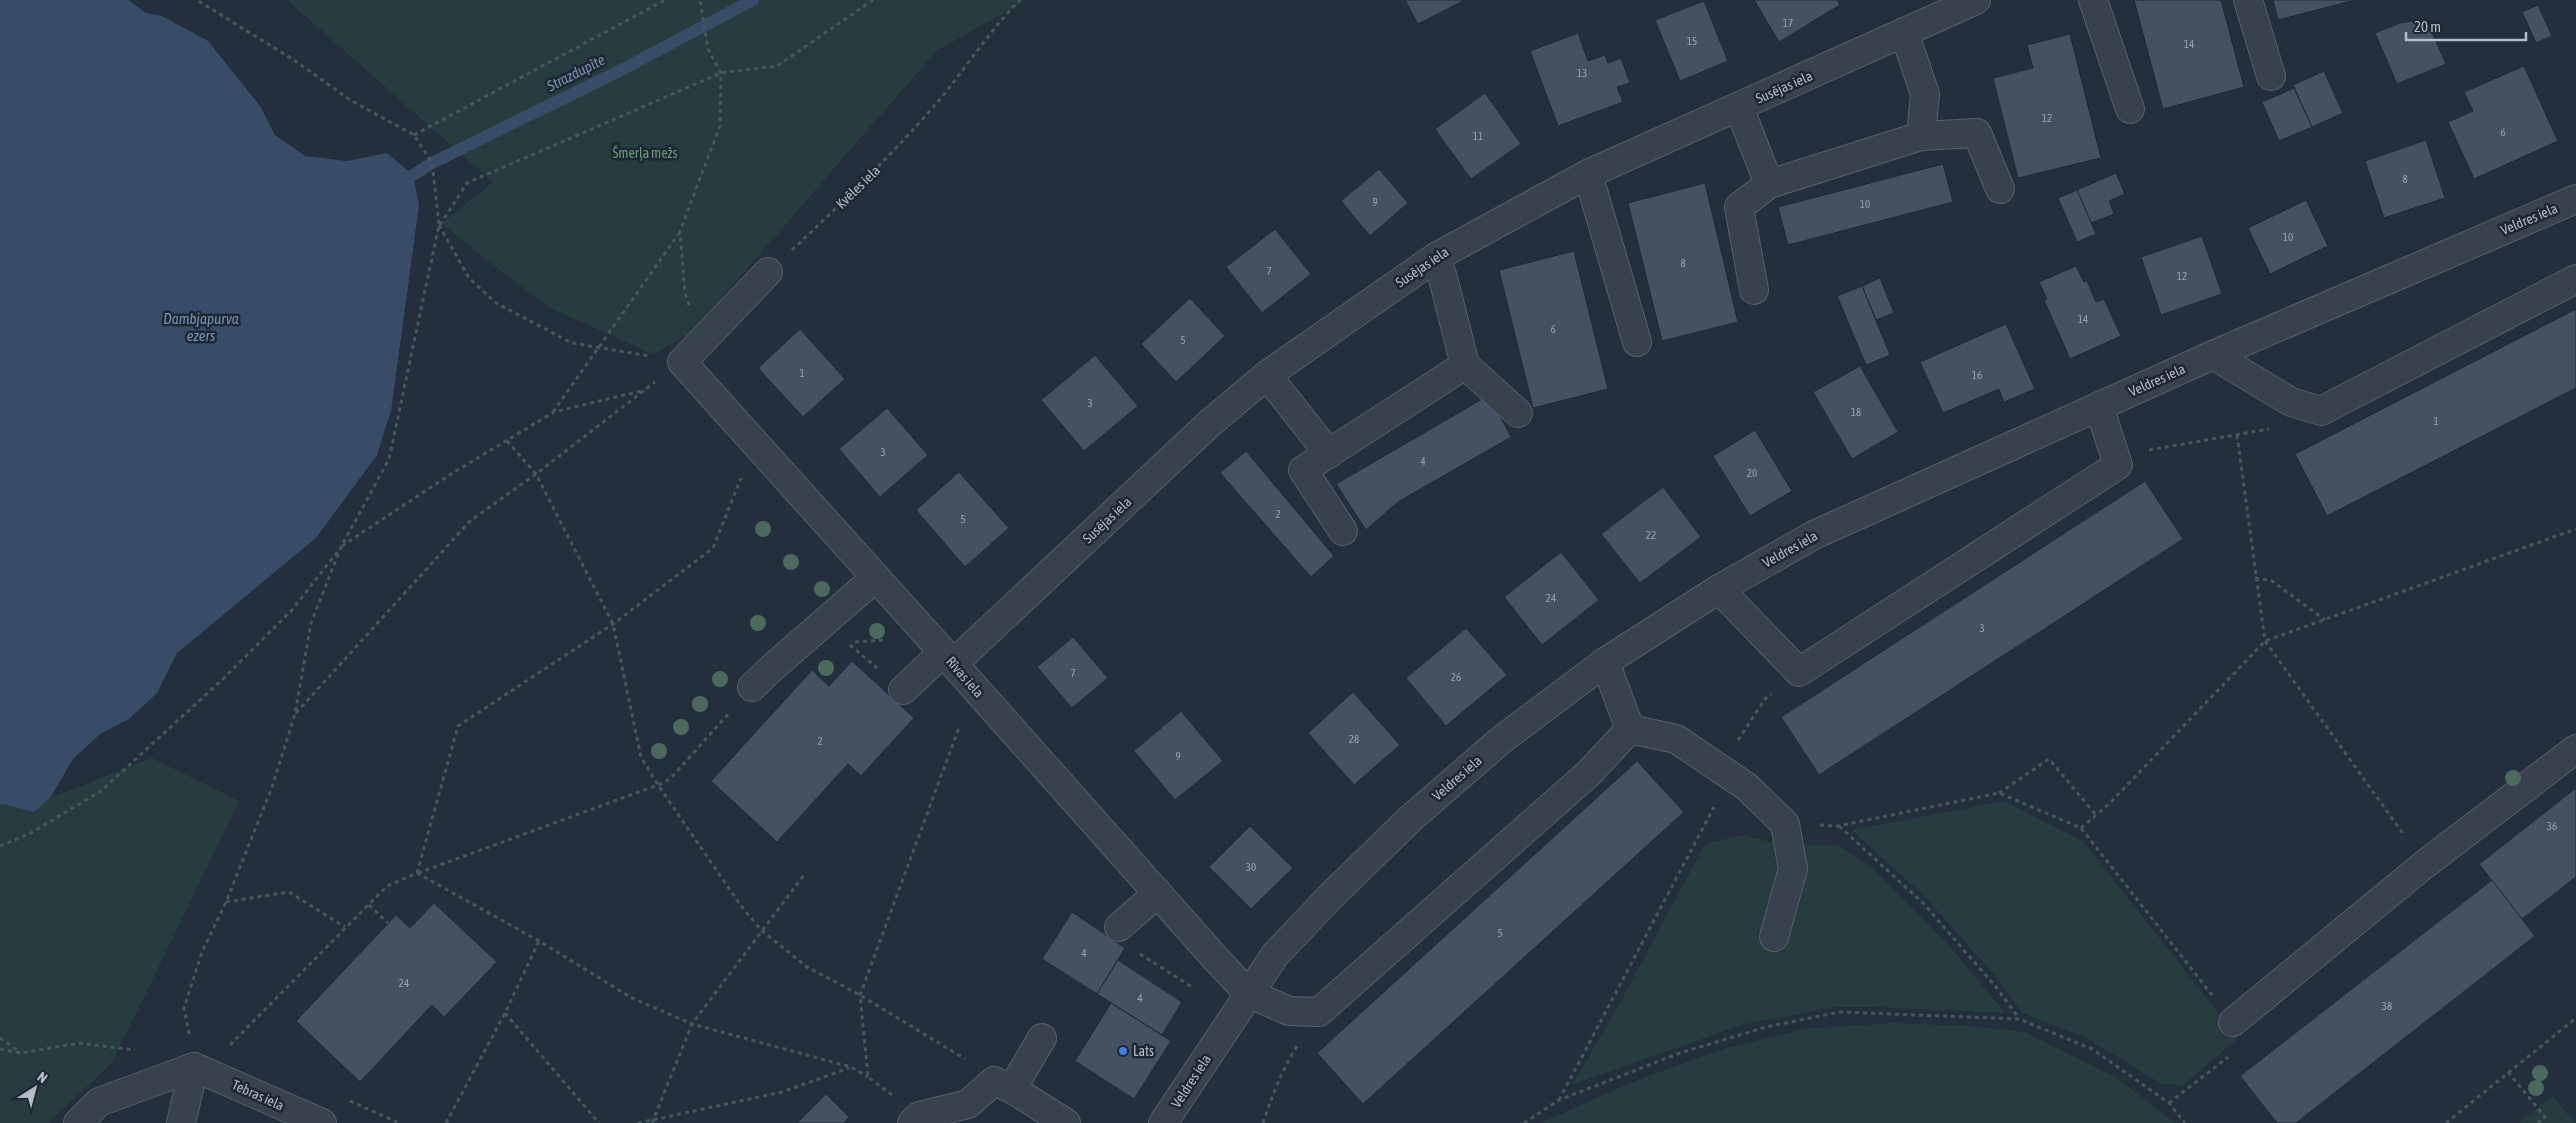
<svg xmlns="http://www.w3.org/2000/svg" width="2576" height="1123" font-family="'Asap Condensed',sans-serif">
	<rect width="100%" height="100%" fill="#242f3e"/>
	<g fill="#263c3f">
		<polygon points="287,0 1027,0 936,51 692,332 653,354 548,307 441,224 493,182"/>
		<polygon points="152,758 239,801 112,1063 48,1123 0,1123 0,805 3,804 34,812 50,798"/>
		<polygon points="2004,801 2083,841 2238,1038 2182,1086 2160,1083 2085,1037 2022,1013 1999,980 1926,898 1852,830"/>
		<polygon points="1742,835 1779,844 1837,845 1869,865 1946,942 2005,1013 1876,1007 1837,1007 1745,1024 1573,1084 1623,997 1705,844"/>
		<polygon points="1895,1023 1973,1026 2024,1032 2112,1075 2175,1123 1541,1123 1632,1082 1723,1049 1809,1028"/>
		<polygon points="2552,1096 2575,1123 2519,1123"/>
	</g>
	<polygon fill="#394c67" points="0,0 128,0 146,13 162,16 208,41 260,106 275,135 305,156 347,161 387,153 413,175 419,205 391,411 377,455 316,538 177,653 157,693 129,719 100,734 73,759 50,798 34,812 3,804 0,805"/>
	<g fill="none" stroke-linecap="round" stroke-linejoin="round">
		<polyline stroke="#394c67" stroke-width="12" points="413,175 432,163 623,69 753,0"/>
	</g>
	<g fill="#455162" stroke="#1f2835">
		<polygon points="1405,0 1465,0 1418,24"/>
		<polygon points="1754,0 1837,0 1840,5 1779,42"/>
		<polygon points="2134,0 2221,0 2244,87 2163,109"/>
		<polygon points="2273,0 2355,0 2278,20"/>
		<polygon points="1704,1 1728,61 1680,81 1655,20"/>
		<polygon points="2538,5 2552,36 2536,43 2522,12"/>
		<polygon points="2426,19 2446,64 2397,84 2375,33 2400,23"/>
		<polygon points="1578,33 1588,61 1605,55 1608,63 1621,58 1630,83 1617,87 1623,102 1558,126 1530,51"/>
		<polygon points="2070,34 2101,158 2018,178 1993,78 2033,68 2027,45"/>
		<polygon points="2524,66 2558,141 2474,179 2448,122 2473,111 2464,92"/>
		<polygon points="2324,71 2343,113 2312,127 2293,85"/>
		<polygon points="2294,88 2312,127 2279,141 2262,102"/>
		<polygon points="1485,93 1521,144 1471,179 1435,129"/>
		<polygon points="2426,140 2445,198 2384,218 2365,161"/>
		<polygon points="1943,164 1953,202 1788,245 1778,207"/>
		<polygon points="1379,169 1408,203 1370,236 1341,201"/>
		<polygon points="2116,173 2125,194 2109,201 2114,214 2091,223 2077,190"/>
		<polygon points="1705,183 1738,322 1662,341 1628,203"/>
		<polygon points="2077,190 2096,234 2077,242 2058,198"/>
		<polygon points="2306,200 2328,246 2270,274 2248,228"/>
		<polygon points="1275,229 1311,274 1262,313 1226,267"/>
		<polygon points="2202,236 2222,294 2161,315 2141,257"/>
		<polygon points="1574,251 1608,389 1533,408 1499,270"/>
		<polygon points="2076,266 2084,282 2087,281 2096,302 2104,299 2121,336 2070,359 2044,300 2047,299 2039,282"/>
		<polygon points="1880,278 1894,313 1876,320 1862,286"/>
		<polygon points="1862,286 1890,355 1866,365 1837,296"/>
		<polygon points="1190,298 1225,336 1176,382 1141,344"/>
		<polygon points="2576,309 2576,388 2327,516 2295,454"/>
		<polygon points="2006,324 2035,389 2004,402 1999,389 1943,413 1920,362"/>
		<polygon points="800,329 845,379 803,417 758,368"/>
		<polygon points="1095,355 1138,406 1084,451 1041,400"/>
		<polygon points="1860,366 1898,432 1852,459 1813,392"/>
		<polygon points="1489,395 1511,437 1398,502 1366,530 1336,484"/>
		<polygon points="887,408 928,455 880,497 839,449"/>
		<polygon points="1755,430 1792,491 1750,516 1713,456"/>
		<polygon points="1246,451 1334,556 1311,577 1220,473"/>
		<polygon points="959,472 1009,528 965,567 916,510"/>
		<polygon points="2145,481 2183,539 1819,775 1781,717"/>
		<polygon points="1663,487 1701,537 1640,583 1601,534"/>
		<polygon points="1561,552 1599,600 1542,645 1504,597"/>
		<polygon points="1466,628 1507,675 1446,726 1406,678"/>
		<polygon points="1073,637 1108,678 1072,708 1037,667"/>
		<polygon points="852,661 914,718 861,776 848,764 777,842 711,781 812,670 829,686"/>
		<polygon points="1353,692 1400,745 1354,785 1308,733"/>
		<polygon points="1181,711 1223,761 1175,800 1134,751"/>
		<polygon points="1637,761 1684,812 1363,1104 1317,1053"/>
		<polygon points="2576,788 2576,877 2522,919 2479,864"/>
		<polygon points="1250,826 1293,868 1251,909 1209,867"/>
		<polygon points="2492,880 2535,936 2296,1123 2277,1123 2240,1076"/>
		<polygon points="434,903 497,962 444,1017 432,1005 360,1082 296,1021 396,915 410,928"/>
		<polygon points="1072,912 1125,948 1097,994 1042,959"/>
		<polygon points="1118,960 1182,1002 1162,1035 1097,994"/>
		<polygon points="1111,1003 1171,1041 1134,1099 1075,1061"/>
		<polygon points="826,1094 849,1117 844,1123 797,1123"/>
	</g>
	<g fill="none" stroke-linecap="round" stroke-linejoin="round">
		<g stroke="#565f6c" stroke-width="30">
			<g id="minor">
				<polyline points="2093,0 2130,109"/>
				<polyline points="2248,0 2271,76"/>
				<polyline points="1739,107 1769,184 1921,136 1925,94 1904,32"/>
				<polyline points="1921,136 1977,133 2000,189"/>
				<polyline points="1588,174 1637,342"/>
				<polyline points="1436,257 1443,278 1465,365 1518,413"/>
				<polyline points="768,272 682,362 943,652 1216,959 1248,993 1289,1011 1319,1012 1589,773 1630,729 1605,662"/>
				<polyline points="1754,290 1739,207 1769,184"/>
				<polyline points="2213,355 2291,402 2321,411 2576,279"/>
				<polyline points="1267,375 1329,454"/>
				<polyline points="1343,531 1303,470 1465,365"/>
				<polyline points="1719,589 1799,672 2118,465 2099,406"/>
				<polyline points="954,663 1210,423 1267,375 1436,257 1588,174 1976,0"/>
				<polyline points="752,687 773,667 875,578"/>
				<polyline points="903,690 943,652"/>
				<polyline points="1630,729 1676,739 1747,787 1785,824 1793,869 1774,937"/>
				<polyline points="1119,927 1158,893"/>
				<polyline points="2233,1022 2425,864 2576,749"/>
				<polyline points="194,1067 322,1123"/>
				<polyline points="1012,1089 1042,1038"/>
				<polyline points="78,1123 99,1102 194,1067"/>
				<polyline points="181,1123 194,1067"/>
				<polyline points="912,1123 919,1116 968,1104 994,1081 1012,1089 1066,1123"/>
				<polyline points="1163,1123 1275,955 1331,896 1410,819 1501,740 1605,662 1719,589 1814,535 2213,355 2576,199"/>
			</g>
		</g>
		<g stroke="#44595c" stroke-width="3" stroke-dasharray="4 4" stroke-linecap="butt">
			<polyline points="414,135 665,0"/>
			<polyline points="439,225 469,278 496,303 572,343 649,356"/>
			<polyline points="440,225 467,183 721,73 777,66 873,0"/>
			<path d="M792,250C844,201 895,152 941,98C968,65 990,30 1020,0"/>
			<polyline points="689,305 685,293 680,231 720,126 721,73 708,49 700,0"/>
			<polyline points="553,412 680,232"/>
			<polyline points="2237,435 2265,641 2404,835"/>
			<polyline points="507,441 536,474 613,624 641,757 658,785 741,906 761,930 807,967 860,995 965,1059"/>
			<polyline points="2149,450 2269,429"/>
			<polyline points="342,546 451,474 554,412 645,390"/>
			<polyline points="2255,578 2272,581 2325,620"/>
			<polyline points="855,642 887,640"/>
			<polyline points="850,645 877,668"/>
			<polyline points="296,713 470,521 536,474 655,382"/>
			<polyline points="1738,740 1765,699 1771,694"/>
			<polyline points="1999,793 2049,759 2096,815"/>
			<polyline points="1820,825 1838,826 1999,793 2081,828 2212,995"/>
			<polyline points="1839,826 1923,903 1995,986 2019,1018"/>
			<polyline points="2081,828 2109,804 2265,641 2576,529"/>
			<polyline points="0,846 31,833 101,791 224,678 292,610 338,551"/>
			<polyline points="417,873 458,726 613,624 713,548 741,478"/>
			<polyline points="418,873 658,785 670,779 730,712"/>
			<polyline points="226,902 289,892 345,927"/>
			<polyline points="369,905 388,923"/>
			<polyline points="1140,954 1192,987"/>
			<polyline points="505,1013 599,1123"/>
			<polyline points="189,1034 184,1008 202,952 226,902 272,787 295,714 311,623 341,547 389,459 439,225 432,163 414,135 350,100 297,62 197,0"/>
			<polyline points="0,1038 20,1052"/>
			<polyline points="230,1045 387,886 417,873 539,941 632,998 692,1024 851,1067 868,1077"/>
			<polyline points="0,1049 21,1053 79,1043 135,1050"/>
			<polyline points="2508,1072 2545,1117 2538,1123"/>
			<polyline points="892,1095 868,1077 860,995 960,725"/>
			<polyline points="1559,1100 1714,807"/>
			<polyline points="350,1101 399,1123"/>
			<polyline points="2169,1103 2228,1057"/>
			<polyline points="446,1123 505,1013 539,941"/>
			<polyline points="638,1123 782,1092 849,1068"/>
			<polyline points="652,1123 692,1024 804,875"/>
			<path d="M1263,1123C1272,1096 1282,1070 1297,1046"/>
			<polyline points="1524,1123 1559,1100 1680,1053 1766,1027 1840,1012 2019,1019 2092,1049 2169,1103 2185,1123"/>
			<polyline points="2446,1123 2576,1018"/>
		</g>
		<use href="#minor" stroke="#38414e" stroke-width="28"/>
	</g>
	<g fill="#4b6a5d">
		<circle cx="763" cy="529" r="8"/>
		<circle cx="791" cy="562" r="8"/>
		<circle cx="822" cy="589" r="8"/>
		<circle cx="758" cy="623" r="8"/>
		<circle cx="877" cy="631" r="8"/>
		<circle cx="826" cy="668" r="8"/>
		<circle cx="720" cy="679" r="8"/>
		<circle cx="700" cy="704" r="8"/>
		<circle cx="681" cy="727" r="8"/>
		<circle cx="659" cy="751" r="8"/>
		<circle cx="2513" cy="778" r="8"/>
		<circle cx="2540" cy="1073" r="8"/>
		<circle cx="2536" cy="1088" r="8"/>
	</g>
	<circle fill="#3f7fe0" stroke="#1d2633" stroke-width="2" cx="1123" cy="1051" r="5"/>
	<g text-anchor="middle" stroke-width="5" stroke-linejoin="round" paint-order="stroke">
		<g font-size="11" fill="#98a1af">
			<text x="1788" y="27">17</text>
			<text x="1692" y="45">15</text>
			<text x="2189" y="48">14</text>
			<text x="1582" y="77">13</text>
			<text x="2047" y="122">12</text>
			<text x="2503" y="136">6</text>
			<text x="1478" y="140">11</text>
			<text x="2405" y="183">8</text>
			<text x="1375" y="206">9</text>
			<text x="1865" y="208">10</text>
			<text x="2288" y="241">10</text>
			<text x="1683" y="267">8</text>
			<text x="1269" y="275">7</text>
			<text x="2182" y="280">12</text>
			<text x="2083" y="323">14</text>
			<text x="1553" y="333">6</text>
			<text x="1183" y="344">5</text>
			<text x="802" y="377">1</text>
			<text x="1977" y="379">16</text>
			<text x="1090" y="407">3</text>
			<text x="1856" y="416">18</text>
			<text x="2436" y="425">1</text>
			<text x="883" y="456">3</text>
			<text x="1423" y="465">4</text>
			<text x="1752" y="477">20</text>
			<text x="1278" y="518">2</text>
			<text x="963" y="523">5</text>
			<text x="1651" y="539">22</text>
			<text x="1551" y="602">24</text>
			<text x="1982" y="632">3</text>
			<text x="1073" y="677">7</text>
			<text x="1456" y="681">26</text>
			<text x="1354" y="743">28</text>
			<text x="820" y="745">2</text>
			<text x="1178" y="760">9</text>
			<text x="2552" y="830">36</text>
			<text x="1251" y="871">30</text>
			<text x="1500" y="937">5</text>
			<text x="1084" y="957">4</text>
			<text x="404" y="987">24</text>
			<text x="1140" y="1002">4</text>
			<text x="2387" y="1010">38</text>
		</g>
		<g font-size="14" fill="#b4bcc9" stroke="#1d2633">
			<text transform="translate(1784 87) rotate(-24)" y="5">Susējas iela</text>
			<text transform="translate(858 187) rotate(-44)" y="5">Kvēles iela</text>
			<text transform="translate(2529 219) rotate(-23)" y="5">Veldres iela</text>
			<text transform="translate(1422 267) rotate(-34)" y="5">Susējas iela</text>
			<text transform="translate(2157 380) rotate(-24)" y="5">Veldres iela</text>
			<text transform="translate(1107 520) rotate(-43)" y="5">Susējas iela</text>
			<text transform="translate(1790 549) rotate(-29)" y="5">Veldres iela</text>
			<text transform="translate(965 677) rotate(49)" y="5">Rīvas iela</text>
			<text transform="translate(1457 778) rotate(-41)" y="5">Veldres iela</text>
			<text transform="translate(1191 1081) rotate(-57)" y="5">Veldres iela</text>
			<text transform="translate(258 1095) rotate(24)" y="5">Tebras iela</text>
		</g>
		<g font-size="14" fill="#6b9a76" stroke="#1d2633">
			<text x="645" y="158">Šmerļa mežs</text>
		</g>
		<g font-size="14" fill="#b4bcc9" stroke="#1d2633" text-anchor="start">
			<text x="1133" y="1056">Lats</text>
		</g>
		<g font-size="15" font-style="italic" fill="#7c92b1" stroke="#1d2633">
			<text transform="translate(576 73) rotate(-27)" y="5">Strazdupīte</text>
			<text x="201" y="324">Dambjapurva<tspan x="201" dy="17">ezers</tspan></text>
		</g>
	</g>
	<g transform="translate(35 1088) rotate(36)" stroke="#1d2633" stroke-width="4" paint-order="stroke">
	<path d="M0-4L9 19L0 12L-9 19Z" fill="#b4bcc9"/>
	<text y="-8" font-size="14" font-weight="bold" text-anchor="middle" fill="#b4bcc9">N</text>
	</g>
	<path d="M2406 32v8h120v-8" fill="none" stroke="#b4bcc9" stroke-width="2.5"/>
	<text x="2414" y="32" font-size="15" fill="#b4bcc9" stroke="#1d2633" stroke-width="4" paint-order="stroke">20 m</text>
</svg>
